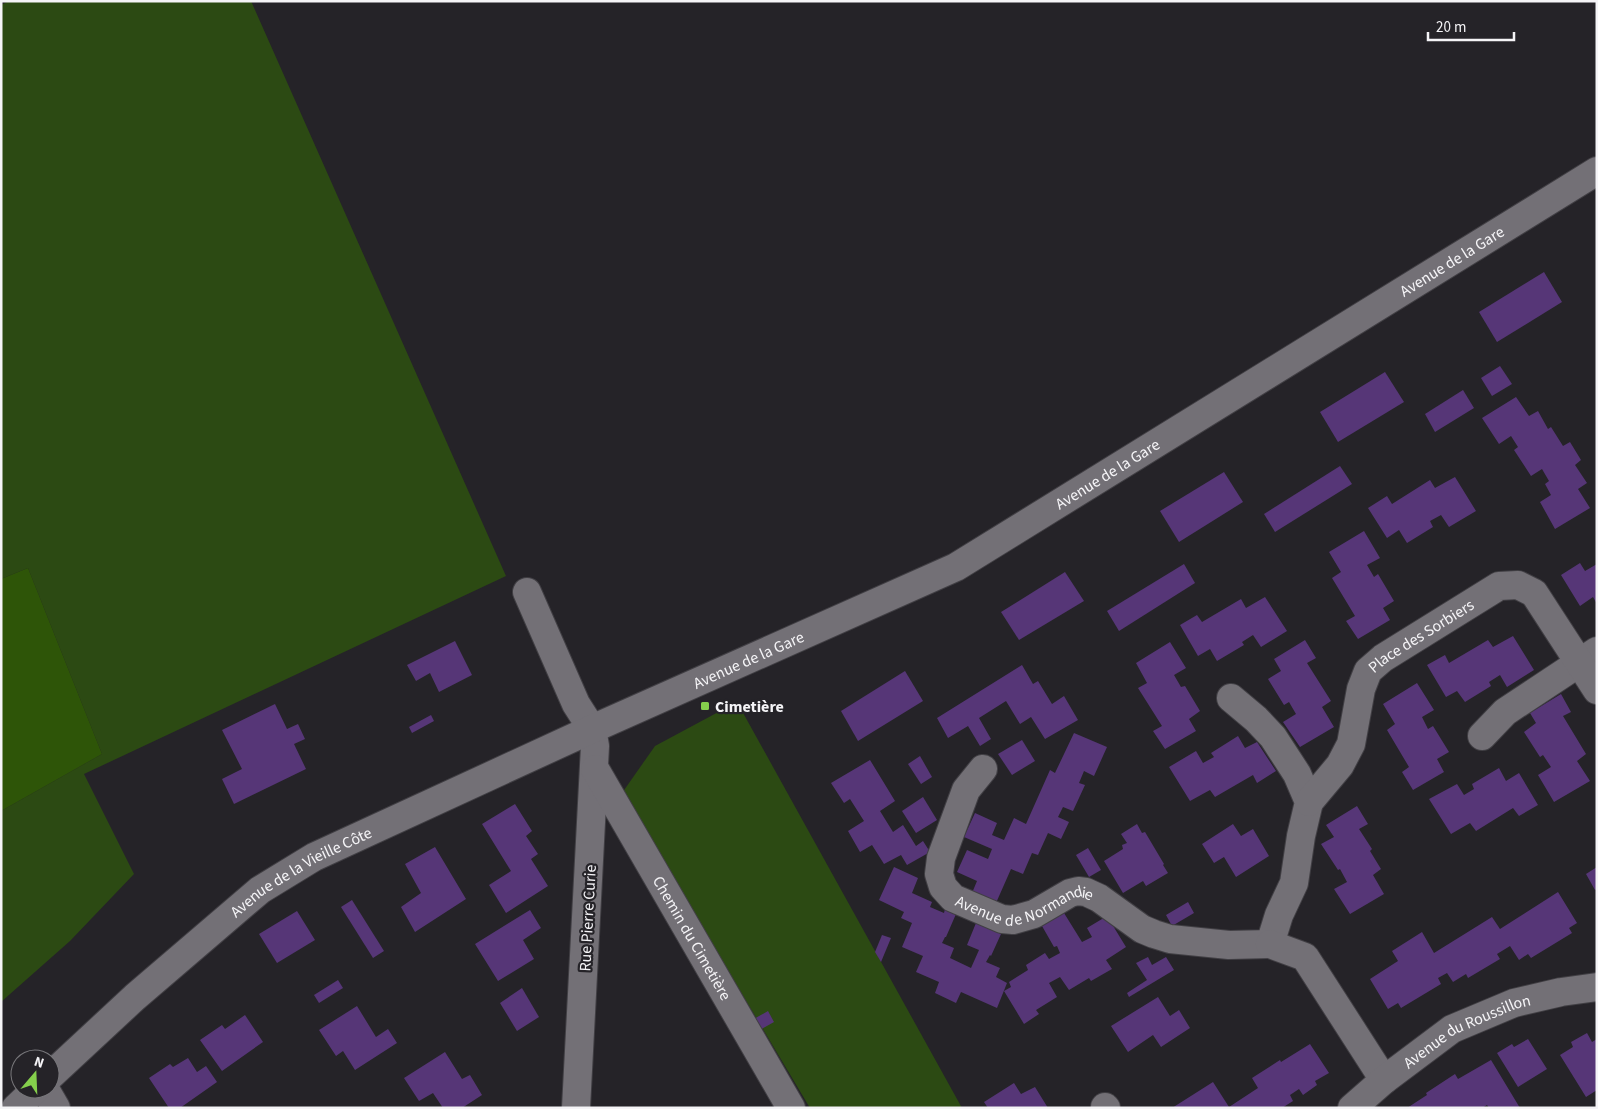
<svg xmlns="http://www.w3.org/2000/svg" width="1598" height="1109" font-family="'Source Sans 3',sans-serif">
	<rect width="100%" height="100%" fill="#252328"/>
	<g fill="#2c4a13">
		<polygon points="9,1 251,1 506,576 84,774 134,874 70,941 1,1002 1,811 102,754 28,568 1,579 1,5"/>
		<polygon points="737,702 962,1108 810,1108 622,793 655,746"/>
	</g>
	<polygon fill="#2e5508" points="28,568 102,754 1,811 1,579"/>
	<g fill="#563677">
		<polygon points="1544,272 1562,302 1497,342 1479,312"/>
		<polygon points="1500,366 1512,384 1492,396 1481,378"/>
		<polygon points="1385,372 1404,402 1338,442 1320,412"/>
		<polygon points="1463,390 1474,408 1435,432 1425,414"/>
		<polygon points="1516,397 1529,416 1538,411 1548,429 1551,427 1563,446 1570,442 1581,460 1575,465 1587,483 1578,489 1590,508 1555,529 1540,502 1551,495 1545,484 1549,481 1542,469 1531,476 1514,450 1518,447 1511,436 1499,444 1482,418"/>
		<polygon points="1340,466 1352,484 1275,532 1264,514"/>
		<polygon points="1224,472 1243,502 1179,542 1160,511"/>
		<polygon points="1455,477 1476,511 1449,527 1441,515 1430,521 1433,527 1407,543 1399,530 1387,538 1368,508 1387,496 1392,504 1430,480 1435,488"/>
		<polygon points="1364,531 1380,558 1367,565 1374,577 1378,574 1394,601 1383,608 1390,620 1358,639 1346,621 1355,616 1332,578 1341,572 1329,552"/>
		<polygon points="1580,563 1585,571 1597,564 1597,604 1593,597 1580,606 1561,575"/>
		<polygon points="1184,564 1195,583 1119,631 1107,611"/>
		<polygon points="1065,572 1084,601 1019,640 1001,612"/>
		<polygon points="1265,597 1287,631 1261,647 1253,635 1242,642 1244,645 1217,661 1210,649 1198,656 1180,625 1197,615 1202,622 1241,599 1246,608"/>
		<polygon points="1513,636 1534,670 1507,687 1500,675 1489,682 1491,686 1465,702 1457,691 1446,697 1427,665 1445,655 1449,663 1488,640 1493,647"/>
		<polygon points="1305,640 1316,658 1307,663 1331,701 1322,707 1334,727 1300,747 1283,722 1296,714 1289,702 1284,705 1268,679 1281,671 1274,659"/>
		<polygon points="455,641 472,675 439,692 430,673 416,681 407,665"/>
		<polygon points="1170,642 1186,668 1174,675 1181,687 1185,686 1200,711 1189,719 1196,731 1165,749 1153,731 1162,726 1138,688 1147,683 1136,663"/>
		<polygon points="1022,665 1033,684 1038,681 1052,704 1064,696 1078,720 1045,739 1031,717 1020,724 1006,701 979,718 991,739 980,746 968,726 948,738 937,718"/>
		<polygon points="905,671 923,701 858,741 841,711"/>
		<polygon points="1417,683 1434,710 1422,717 1428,729 1433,726 1449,752 1437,759 1444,772 1413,790 1402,772 1409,767 1387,730 1395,724 1383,704"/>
		<polygon points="1561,694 1571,712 1563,716 1586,754 1577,761 1590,781 1554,802 1538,775 1551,767 1543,755 1540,757 1524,732 1536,723 1530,713"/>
		<polygon points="275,704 287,729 298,724 305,739 294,744 306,769 234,804 222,779 242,769 222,730"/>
		<polygon points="431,715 434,721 412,733 409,727"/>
		<polygon points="1074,733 1107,747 1094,776 1084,771 1079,783 1085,785 1073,811 1063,807 1058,817 1069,822 1061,839 1048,833 1038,855 1032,853 1023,874 1011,869 996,903 972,893 977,881 957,872 967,850 988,859 992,849 964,837 975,813 997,823 992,835 1004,840 1014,818 1026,824 1050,770 1055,773"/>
		<polygon points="1238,736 1245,748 1257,742 1276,771 1257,783 1253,775 1215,797 1210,790 1190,801 1169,767 1196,751 1203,763 1214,757 1211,753"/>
		<polygon points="1022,740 1035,761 1012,775 998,754"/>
		<polygon points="920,756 932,777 921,784 908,764"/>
		<polygon points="870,760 895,801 880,811 893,832 903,825 916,846 923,841 930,852 907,865 901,855 884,864 872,845 860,852 848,831 864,821 850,799 844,803 831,783"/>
		<polygon points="1499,768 1506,781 1519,773 1538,805 1519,816 1513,808 1476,831 1470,823 1451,834 1429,799 1457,784 1464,795 1474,789 1472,784"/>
		<polygon points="923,797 937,820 916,833 902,811"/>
		<polygon points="515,804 532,831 526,836 538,854 531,859 548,886 506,913 489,885 511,871 482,824"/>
		<polygon points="1357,806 1368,824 1359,829 1372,849 1370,851 1381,869 1373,875 1384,894 1350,914 1334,889 1347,882 1340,869 1338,870 1321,844 1334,837 1326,825"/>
		<polygon points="1137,824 1142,833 1145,832 1164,864 1163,865 1168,873 1146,886 1143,881 1123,893 1104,861 1123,849 1122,845 1127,843 1121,834"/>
		<polygon points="1233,824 1241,836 1253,829 1269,856 1236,877 1224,857 1214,863 1202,844"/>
		<polygon points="435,847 466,899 415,932 401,907 421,893 405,864"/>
		<polygon points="1088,848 1101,870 1089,877 1076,855"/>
		<polygon points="894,867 918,878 912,893 932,902 930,907 944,913 945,909 956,914 946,937 945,937 942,943 954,948 950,958 971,968 979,950 967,945 976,923 1001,934 991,956 990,955 986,962 1000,968 996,977 1007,983 997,1008 961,992 956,1003 935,993 939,982 916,972 923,956 902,947 912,923 901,918 904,912 879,900"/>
		<polygon points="1597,867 1597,889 1595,890 1586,874"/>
		<polygon points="1558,892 1577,923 1569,928 1572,933 1531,958 1528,954 1519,960 1510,946 1497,954 1500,959 1468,978 1466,974 1453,982 1447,973 1438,978 1441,984 1401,1008 1398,1003 1388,1009 1370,979 1398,961 1392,951 1422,932 1434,953 1492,917 1500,929"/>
		<polygon points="352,900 384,951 373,958 341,907"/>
		<polygon points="1188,902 1194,913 1172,926 1166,915"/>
		<polygon points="530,910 541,928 523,940 534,959 498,981 475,944"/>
		<polygon points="297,911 315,940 277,963 259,934"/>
		<polygon points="1064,913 1082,942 1092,937 1087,928 1107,916 1126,947 1106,960 1112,969 1091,981 1089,978 1069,990 1060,977 1049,983 1057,997 1036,1010 1039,1014 1024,1024 1004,991 1011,987 1009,982 1028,970 1026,965 1045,953 1049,959 1060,953 1057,946 1054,947 1042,926"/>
		<polygon points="882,935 891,938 881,962 875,952"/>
		<polygon points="1148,957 1152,965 1166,957 1174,970 1129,997 1127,993 1147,980 1136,963"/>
		<polygon points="338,980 343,988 319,1003 314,995"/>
		<polygon points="522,988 539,1017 517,1031 500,1003"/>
		<polygon points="1158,997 1170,1016 1179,1010 1190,1028 1161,1047 1153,1035 1128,1052 1111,1026"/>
		<polygon points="357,1006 376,1037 388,1029 397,1043 355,1070 343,1051 336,1056 319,1030"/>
		<polygon points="768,1011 774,1022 758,1031 752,1020"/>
		<polygon points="245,1015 263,1042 222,1071 200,1040 222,1025 225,1029"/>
		<polygon points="1587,1033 1592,1042 1597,1039 1597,1090 1586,1097 1560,1055 1573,1047 1571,1042"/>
		<polygon points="1528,1039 1547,1069 1518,1087 1497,1053 1512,1044 1514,1047"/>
		<polygon points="1310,1044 1329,1073 1315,1081 1317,1085 1303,1095 1299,1089 1290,1095 1293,1101 1282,1108 1172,1108 1213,1082 1229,1107 1258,1088 1252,1078 1280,1060 1281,1062"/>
		<polygon points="445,1052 462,1079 470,1075 482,1095 462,1108 443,1108 433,1093 419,1101 404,1078"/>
		<polygon points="188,1058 197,1072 206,1066 217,1082 180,1108 169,1108 149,1078 170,1064 173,1067"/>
		<polygon points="1491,1060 1520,1108 1489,1108 1487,1105 1482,1108 1407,1108 1427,1095 1426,1093 1455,1074 1458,1079"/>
		<polygon points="1014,1083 1021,1094 1035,1087 1048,1108 988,1108 984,1102"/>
	</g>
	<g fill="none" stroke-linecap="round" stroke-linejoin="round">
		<g stroke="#413f44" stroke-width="30">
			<g id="minor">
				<polyline points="527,592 576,704 592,729 595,746 576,1108"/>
				<polyline points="1482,736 1505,712 1597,651"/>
				<path id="s1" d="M595,769L791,1108"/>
				<path id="s2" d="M983,769L966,790L941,858L939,874L943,887L953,898L1002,919L1013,920L1034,914L1070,893L1078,891L1086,892L1099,898L1142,929L1154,934L1170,939L1229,945L1270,944L1279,915L1294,883L1301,836L1309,802L1297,774L1273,737L1256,719L1231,698"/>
				<path id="s3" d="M1309,802L1340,765L1351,744L1361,689L1368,671L1383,658L1499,586L1518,585L1534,593L1597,690"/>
				<polyline points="1270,944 1305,957 1384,1080"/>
				<path id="s4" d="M50,1076L135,997L260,890L314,857L592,729L956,567L1597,171"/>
				<polyline points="45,1089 56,1108"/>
				<polyline points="1105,1107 1106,1108"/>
				<polyline points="16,1108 36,1089"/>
				<path id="s5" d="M1352,1108L1384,1080L1452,1029L1514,1003L1561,992L1597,987"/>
			</g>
		</g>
		<use href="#minor" stroke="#737076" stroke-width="28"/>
	</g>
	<rect fill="#85cf4c" stroke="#252328" stroke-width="2" x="700" y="701" width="10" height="10" rx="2.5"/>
	<g text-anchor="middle" stroke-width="4.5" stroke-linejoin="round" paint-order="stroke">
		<g font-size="16" fill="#f5f4f7" stroke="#252328">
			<text dy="6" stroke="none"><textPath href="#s4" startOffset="1631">Avenue de la Gare</textPath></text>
			<text dy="6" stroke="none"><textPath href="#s4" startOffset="1226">Avenue de la Gare</textPath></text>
			<text dy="6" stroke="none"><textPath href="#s3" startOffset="211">Place des Sorbiers</textPath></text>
			<text dy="6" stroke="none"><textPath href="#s4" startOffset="821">Avenue de la Gare</textPath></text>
			<text dy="6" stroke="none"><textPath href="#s4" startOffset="325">Avenue de la Vieille Côte</textPath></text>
			<text dy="6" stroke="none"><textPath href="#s2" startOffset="222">Avenue de Normandie</textPath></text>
			<text transform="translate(587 918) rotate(-87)" y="6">Rue Pierre Curie</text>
			<text dy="6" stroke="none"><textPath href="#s1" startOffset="195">Chemin du Cimetière</textPath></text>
			<text dy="6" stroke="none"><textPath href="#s5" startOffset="140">Avenue du Roussillon</textPath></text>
		</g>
		<g font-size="16" font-weight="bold" fill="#f5f4f7" stroke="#252328" text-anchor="start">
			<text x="715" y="712">Cimetière</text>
		</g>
	</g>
	<rect width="1598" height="1109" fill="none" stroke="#f5f4f7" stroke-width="5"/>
	<g transform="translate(35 1074) rotate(19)"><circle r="24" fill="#252328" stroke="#78777b"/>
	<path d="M0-4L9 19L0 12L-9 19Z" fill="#85cf4c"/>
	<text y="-8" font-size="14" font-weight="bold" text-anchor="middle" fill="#f5f4f7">N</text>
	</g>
	<path d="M1428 32v8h86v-8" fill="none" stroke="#f5f4f7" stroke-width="2.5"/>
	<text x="1436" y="32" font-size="15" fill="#f5f4f7" stroke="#252328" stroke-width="4" paint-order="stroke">20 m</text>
</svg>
